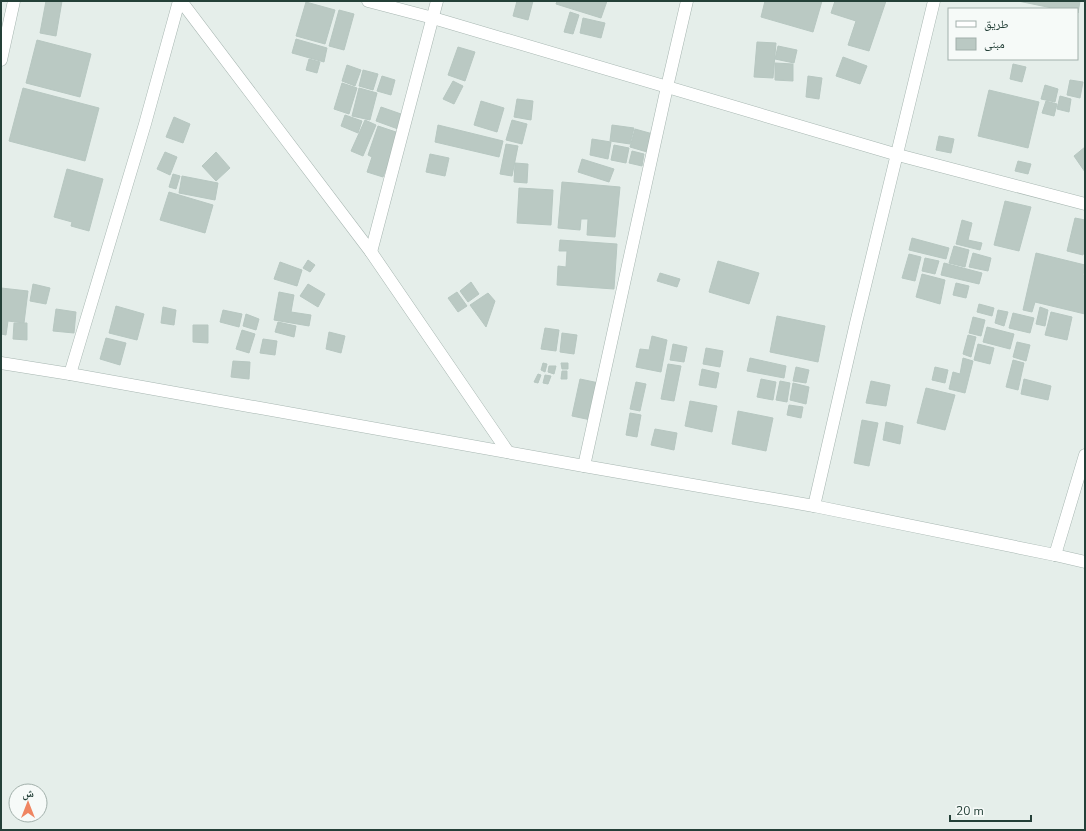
<svg xmlns="http://www.w3.org/2000/svg" width="1086" height="831" font-family="'Nunito Sans','Noto Naskh Arabic',sans-serif">
	<rect width="100%" height="100%" fill="#e5eeea"/>
	<g fill="#bac9c3" stroke="#b7c7c1">
		<polygon points="46,1 62,1 56,36 40,33"/>
		<polygon points="517,1 533,1 528,20 513,16"/>
		<polygon points="557,1 607,1 601,18 556,4"/>
		<polygon points="765,1 822,1 813,32 761,17"/>
		<polygon points="835,1 886,1 869,51 848,45 856,21 831,13"/>
		<polygon points="1018,1 1080,1 1078,13 1077,9 1057,9"/>
		<polygon points="306,2 335,10 325,44 296,36"/>
		<polygon points="339,10 354,14 344,50 329,46"/>
		<polygon points="570,12 579,15 573,34 564,32"/>
		<polygon points="583,18 605,23 601,38 580,33"/>
		<polygon points="296,39 327,48 324,62 292,53"/>
		<polygon points="37,40 91,54 80,97 26,83"/>
		<polygon points="757,42 776,43 773,78 754,77"/>
		<polygon points="778,46 797,50 794,63 775,59"/>
		<polygon points="458,47 475,52 465,81 448,75"/>
		<polygon points="843,57 867,66 860,84 836,76"/>
		<polygon points="309,59 320,62 317,73 306,70"/>
		<polygon points="775,63 793,64 793,81 775,80"/>
		<polygon points="1013,64 1026,67 1022,82 1010,79"/>
		<polygon points="347,65 361,70 355,86 342,81"/>
		<polygon points="363,70 378,74 373,90 359,86"/>
		<polygon points="382,76 395,80 391,95 377,91"/>
		<polygon points="808,76 822,78 819,99 806,97"/>
		<polygon points="1070,80 1083,82 1080,98 1067,95"/>
		<polygon points="453,81 463,86 454,104 443,99"/>
		<polygon points="342,83 357,88 349,114 334,109"/>
		<polygon points="1045,85 1058,89 1055,102 1041,99"/>
		<polygon points="23,88 99,108 85,161 9,141"/>
		<polygon points="359,88 377,93 370,120 352,116"/>
		<polygon points="989,90 1039,102 1028,148 978,136"/>
		<polygon points="1060,96 1071,99 1069,112 1057,109"/>
		<polygon points="517,99 533,101 531,120 514,117"/>
		<polygon points="481,101 504,108 497,132 474,125"/>
		<polygon points="1046,101 1057,104 1054,116 1042,113"/>
		<polygon points="381,107 404,115 398,129 376,121"/>
		<polygon points="345,115 362,121 358,133 341,126"/>
		<polygon points="174,117 190,124 183,143 166,137"/>
		<polygon points="365,120 376,125 363,156 351,151"/>
		<polygon points="512,120 527,124 522,144 506,140"/>
		<polygon points="438,125 503,141 499,157 435,142"/>
		<polygon points="612,125 634,128 630,144 610,141"/>
		<polygon points="378,126 399,133 383,177 367,172 372,157 368,155"/>
		<polygon points="635,129 653,134 647,152 630,147"/>
		<polygon points="939,136 954,139 951,153 936,150"/>
		<polygon points="592,139 611,142 608,159 590,155"/>
		<polygon points="506,144 518,146 512,176 500,174"/>
		<polygon points="614,145 629,148 626,163 611,160"/>
		<polygon points="1085,147 1085,172 1074,156"/>
		<polygon points="632,151 644,154 642,166 629,163"/>
		<polygon points="165,152 177,157 170,175 157,169"/>
		<polygon points="216,152 230,168 216,181 202,166"/>
		<polygon points="430,154 449,158 445,176 426,172"/>
		<polygon points="582,159 614,169 609,182 578,172"/>
		<polygon points="1018,161 1031,164 1028,174 1015,171"/>
		<polygon points="515,163 528,164 527,183 514,182"/>
		<polygon points="67,169 103,179 89,231 71,226 72,222 54,217"/>
		<polygon points="173,174 180,176 176,189 169,187"/>
		<polygon points="182,176 218,183 215,200 179,193"/>
		<polygon points="562,182 620,187 615,237 587,235 588,219 581,219 580,230 558,228"/>
		<polygon points="519,188 553,190 551,225 517,223"/>
		<polygon points="169,192 213,205 205,233 160,220"/>
		<polygon points="1005,201 1031,207 1019,251 994,245"/>
		<polygon points="1075,218 1085,220 1085,248 1083,255 1067,251"/>
		<polygon points="962,220 972,223 968,240 982,243 980,250 956,244"/>
		<polygon points="912,238 949,248 946,259 909,250"/>
		<polygon points="560,240 617,244 614,289 557,285 558,266 566,267 567,251 559,251"/>
		<polygon points="954,246 969,250 965,267 949,263"/>
		<polygon points="973,253 991,258 988,271 969,267"/>
		<polygon points="1036,253 1085,265 1083,275 1085,276 1085,314 1035,302 1032,312 1023,310"/>
		<polygon points="909,254 921,257 915,281 902,278"/>
		<polygon points="925,258 939,261 935,274 922,271"/>
		<polygon points="308,260 315,265 310,272 303,268"/>
		<polygon points="718,261 759,273 749,304 709,292"/>
		<polygon points="280,262 302,270 297,286 274,279"/>
		<polygon points="944,263 982,273 979,284 941,275"/>
		<polygon points="660,273 680,279 677,287 657,281"/>
		<polygon points="922,274 945,280 940,304 916,297"/>
		<polygon points="471,282 479,294 468,302 460,291"/>
		<polygon points="956,283 969,286 966,298 953,295"/>
		<polygon points="33,284 50,288 46,304 30,301"/>
		<polygon points="308,284 325,294 318,307 300,296"/>
		<polygon points="1,288 28,291 24,323 8,321 6,335 1,334"/>
		<polygon points="279,292 294,295 291,312 311,315 309,326 274,320"/>
		<polygon points="457,292 467,306 458,312 448,298"/>
		<polygon points="488,293 495,301 486,327 470,305"/>
		<polygon points="979,304 994,308 992,316 977,312"/>
		<polygon points="116,306 144,314 137,340 109,333"/>
		<polygon points="163,307 176,310 174,325 161,323"/>
		<polygon points="1040,307 1048,310 1045,326 1036,324"/>
		<polygon points="56,309 76,312 74,333 53,331"/>
		<polygon points="223,310 242,314 239,327 220,322"/>
		<polygon points="998,310 1008,312 1004,326 995,323"/>
		<polygon points="1051,312 1072,317 1067,340 1045,335"/>
		<polygon points="1013,313 1034,318 1030,333 1009,328"/>
		<polygon points="246,314 259,319 256,330 243,326"/>
		<polygon points="777,316 825,326 818,362 770,352"/>
		<polygon points="973,317 985,320 981,336 969,333"/>
		<polygon points="278,322 296,326 294,337 275,332"/>
		<polygon points="14,323 27,323 27,340 13,339"/>
		<polygon points="193,325 208,325 208,343 193,342"/>
		<polygon points="987,327 1014,334 1010,349 983,342"/>
		<polygon points="545,328 559,330 556,351 541,349"/>
		<polygon points="242,330 255,334 249,353 236,349"/>
		<polygon points="329,332 345,336 341,353 326,349"/>
		<polygon points="562,333 577,335 574,354 560,352"/>
		<polygon points="968,335 976,337 971,357 963,354"/>
		<polygon points="652,336 667,340 661,372 636,367 640,349 649,350"/>
		<polygon points="106,338 126,343 120,365 100,359"/>
		<polygon points="263,339 277,341 275,355 260,353"/>
		<polygon points="1017,342 1030,345 1026,361 1013,357"/>
		<polygon points="673,344 687,347 684,362 670,360"/>
		<polygon points="978,344 994,348 990,364 974,360"/>
		<polygon points="706,348 723,351 720,367 703,364"/>
		<polygon points="750,358 786,366 784,378 747,371"/>
		<polygon points="963,358 973,361 965,393 949,389 953,372 960,374"/>
		<polygon points="1013,360 1024,363 1018,390 1006,387"/>
		<polygon points="233,361 250,362 249,379 231,377"/>
		<polygon points="543,363 547,364 545,372 541,370"/>
		<polygon points="561,363 568,363 568,369 562,369"/>
		<polygon points="668,364 681,366 674,401 661,399"/>
		<polygon points="549,366 556,366 554,374 548,372"/>
		<polygon points="796,367 809,370 806,383 793,381"/>
		<polygon points="935,367 948,370 945,383 932,380"/>
		<polygon points="702,369 719,373 716,388 699,385"/>
		<polygon points="562,371 567,371 567,379 561,379"/>
		<polygon points="538,374 541,375 538,383 534,382"/>
		<polygon points="545,375 551,376 548,384 543,383"/>
		<polygon points="580,379 599,383 591,420 572,416"/>
		<polygon points="761,379 776,382 773,400 757,397"/>
		<polygon points="1024,379 1051,386 1048,400 1021,394"/>
		<polygon points="780,381 790,383 787,402 776,400"/>
		<polygon points="871,381 890,385 886,406 866,403"/>
		<polygon points="636,382 646,384 640,411 630,409"/>
		<polygon points="793,383 809,387 806,404 790,400"/>
		<polygon points="926,388 955,395 945,430 917,423"/>
		<polygon points="690,401 717,406 712,432 685,426"/>
		<polygon points="789,405 803,407 801,418 787,415"/>
		<polygon points="738,411 773,418 766,451 732,444"/>
		<polygon points="630,413 641,415 637,437 626,435"/>
		<polygon points="862,420 878,423 869,466 854,463"/>
		<polygon points="886,422 903,426 900,444 883,440"/>
		<polygon points="655,429 677,433 674,450 651,445"/>
	</g>
	<g fill="none" stroke-linecap="round" stroke-linejoin="round">
		<g stroke="#a7b6b1" stroke-width="13">
			<g id="minor">
				<polyline points="181,1 371,252 508,452"/>
				<polyline points="368,1 433,18 898,155 1085,204"/>
				<polyline points="1,60 14,1"/>
				<polyline points="371,252 437,1"/>
				<polyline points="1,363 70,374 584,466 814,506 1055,555 1085,562"/>
				<polyline points="70,374 145,124 179,1"/>
				<polyline points="584,466 667,87 687,1"/>
				<polyline points="814,506 856,323 934,1"/>
				<polyline points="1055,555 1085,455"/>
			</g>
		</g>
		<use href="#minor" stroke="#fff" stroke-width="12"/>
	</g>
	<rect width="1086" height="831" fill="none" stroke="#244038" stroke-width="4"/>
	<rect x="948" y="8" width="130" height="52" fill="#f6faf8" stroke="#a2b0ab"/>
	<rect x="956" y="21" width="20" height="6" fill="#ffffff" stroke="#a2b0ab"/>
	<text x="984" y="28" font-size="12" fill="#244038">طريق</text>
	<rect x="956" y="38" width="20" height="12" fill="#bac9c3" stroke="#a2b0ab"/>
	<text x="984" y="48" font-size="12" fill="#244038">مبنى</text>
	<g transform="translate(28 803)"><circle r="19" fill="#f6faf8" stroke="#a2b0ab"/>
	<path d="M0-3L7 15L0 10L-7 15Z" fill="#ef8561"/>
	<text y="-6" font-size="11" font-weight="bold" text-anchor="middle" fill="#244038">ش</text>
	</g>
	<path d="M950 815v6h81v-6" fill="none" stroke="#244038" stroke-width="2"/>
	<text x="956" y="815" font-size="12" fill="#244038" stroke="#f6faf8" stroke-width="3" paint-order="stroke">20 m</text>
</svg>
